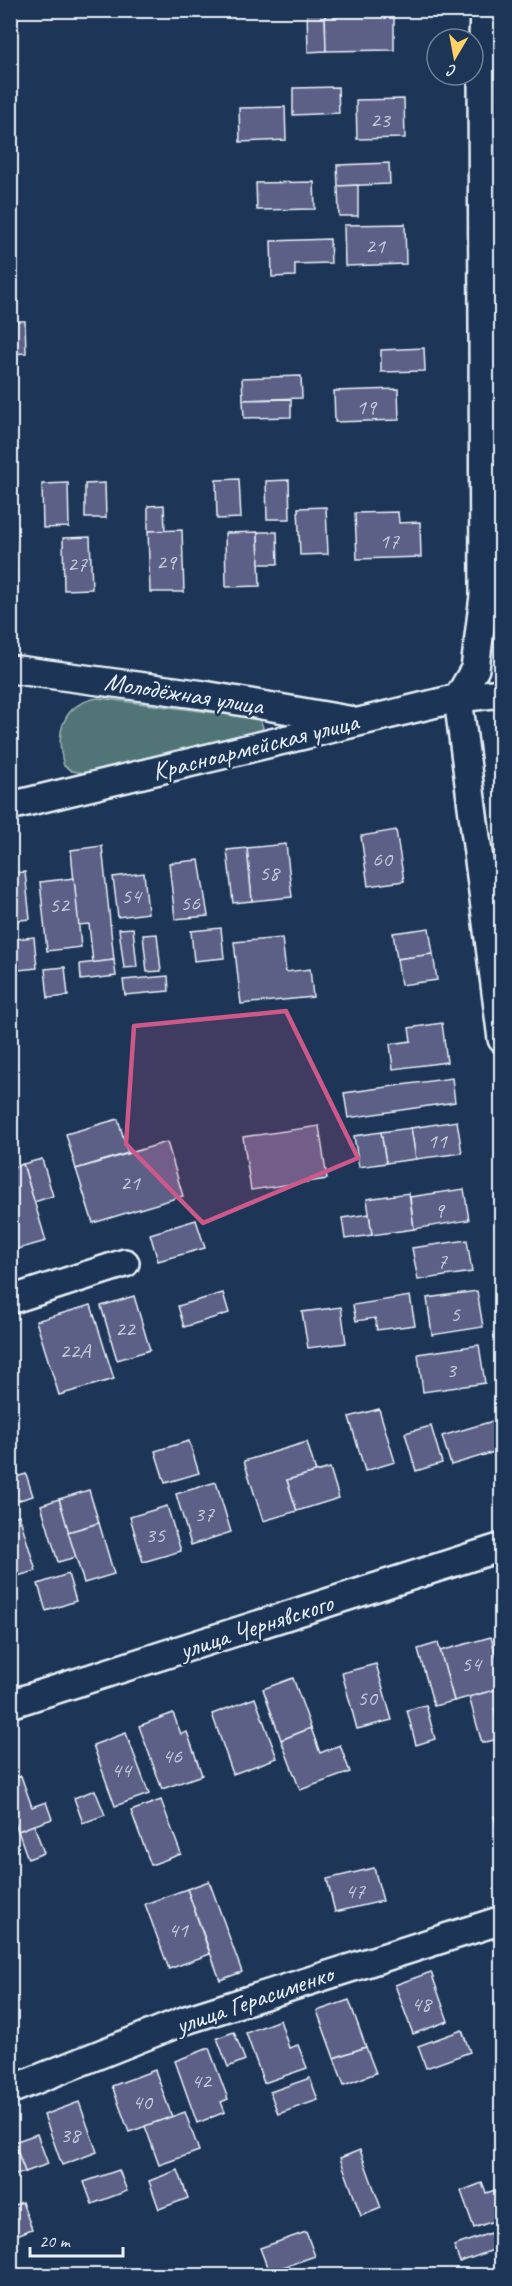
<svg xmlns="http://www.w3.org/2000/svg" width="512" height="2286" font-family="Caveat,sans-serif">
	<rect width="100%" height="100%" fill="#1d3557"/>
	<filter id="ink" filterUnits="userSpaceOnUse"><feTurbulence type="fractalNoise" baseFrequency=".0167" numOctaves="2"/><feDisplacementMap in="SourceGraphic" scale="12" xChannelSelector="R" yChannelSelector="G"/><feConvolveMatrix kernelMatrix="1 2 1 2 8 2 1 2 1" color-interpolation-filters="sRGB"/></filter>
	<g filter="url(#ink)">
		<path fill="#517576" stroke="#9cb3b7" stroke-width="1.5" d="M98,698L256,718L260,720L263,727L261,731L84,773L72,771L64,766C55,734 61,704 98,698Z"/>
		<g fill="#5b6187" stroke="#e8f1f8" stroke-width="1.5">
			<polygon points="307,10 325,10 326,51 308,52"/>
			<polygon points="325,10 394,10 394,50 326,51"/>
			<polygon points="338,87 339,113 293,115 293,88"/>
			<polygon points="404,99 405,138 357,139 356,100"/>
			<polygon points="285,107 286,140 240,142 239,108"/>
			<polygon points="389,163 390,184 338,186 337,165"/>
			<polygon points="314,182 315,209 257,210 256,183"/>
			<polygon points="358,185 358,216 339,216 338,186"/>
			<polygon points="405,224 406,264 345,266 344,225"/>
			<polygon points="330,239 331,263 295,264 295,276 272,277 271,241"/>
			<polygon points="10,321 25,321 26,353 10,354"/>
			<polygon points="424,348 425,371 381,372 381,350"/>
			<polygon points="10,364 14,364 15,386 10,387"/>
			<polygon points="301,376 302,398 243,400 242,378"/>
			<polygon points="398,389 399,420 335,422 334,391"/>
			<polygon points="291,399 291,417 244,418 243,400"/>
			<polygon points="10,465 14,465 15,512 10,512"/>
			<polygon points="239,479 241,518 217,519 216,480"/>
			<polygon points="289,480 290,519 267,519 266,481"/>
			<polygon points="68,483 69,527 43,528 42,484"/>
			<polygon points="105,483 106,518 85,518 85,484"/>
			<polygon points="164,505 165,531 148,531 148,506"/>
			<polygon points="326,507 328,554 300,555 298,508"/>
			<polygon points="398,512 399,523 420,522 421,557 357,559 355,513"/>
			<polygon points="182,530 184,592 150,592 148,531"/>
			<polygon points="258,532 260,586 226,587 225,533"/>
			<polygon points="258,532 277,532 278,564 259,564"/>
			<polygon points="90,537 92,589 64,590 63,538"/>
			<polygon points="15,542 17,597 10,597 10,543"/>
			<polygon points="396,830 404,881 368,886 361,836"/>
			<polygon points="286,844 292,897 252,901 247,848"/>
			<polygon points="102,846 114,960 93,963 89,924 78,925 71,850"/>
			<polygon points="247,848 252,901 233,903 227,850"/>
			<polygon points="199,860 208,916 175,919 169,863"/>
			<polygon points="25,872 30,919 10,921 10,873"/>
			<polygon points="144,873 148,913 118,917 113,877"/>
			<polygon points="74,878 81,947 47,951 40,882"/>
			<polygon points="133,928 137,967 124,968 119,929"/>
			<polygon points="221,928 224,958 194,961 191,931"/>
			<polygon points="429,928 433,954 397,959 393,933"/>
			<polygon points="157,934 161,971 147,972 143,935"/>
			<polygon points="34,937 37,968 19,970 15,939"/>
			<polygon points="282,938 286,972 310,969 313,997 241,1004 234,942"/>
			<polygon points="433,954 437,980 401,985 397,959"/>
			<polygon points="114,960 116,976 81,980 80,964"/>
			<polygon points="65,967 68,996 48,998 45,969"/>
			<polygon points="168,976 169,991 125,995 123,980"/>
			<polygon points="442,1023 447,1062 393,1069 390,1044 411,1041 409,1028"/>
			<polygon points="452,1078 455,1102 348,1118 344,1093"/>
			<polygon points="118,1119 128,1153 76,1169 66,1134"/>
			<polygon points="457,1121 462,1153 416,1159 411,1128"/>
			<polygon points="319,1126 327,1179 251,1190 243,1137"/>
			<polygon points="411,1128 416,1159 386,1163 381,1132"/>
			<polygon points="381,1132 386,1163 359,1167 354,1136"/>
			<polygon points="167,1142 183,1196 93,1223 76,1169"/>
			<polygon points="42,1159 53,1196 34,1202 23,1164"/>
			<polygon points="23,1164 46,1241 11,1251 10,1168"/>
			<polygon points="464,1189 469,1220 414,1229 410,1197"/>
			<polygon points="409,1193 414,1229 372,1235 367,1199"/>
			<polygon points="369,1214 372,1235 345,1239 342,1218"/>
			<polygon points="196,1220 205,1248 158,1261 150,1234"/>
			<polygon points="467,1240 472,1272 418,1280 412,1248"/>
			<polygon points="477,1291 483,1327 432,1335 427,1298"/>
			<polygon points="223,1293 229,1313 184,1327 178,1306"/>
			<polygon points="134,1296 150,1350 117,1360 101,1306"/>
			<polygon points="410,1296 415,1325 377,1330 375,1318 356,1321 353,1305"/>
			<polygon points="91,1305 114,1379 59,1395 36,1321"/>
			<polygon points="341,1307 346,1343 308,1348 302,1312"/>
			<polygon points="479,1345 485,1383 423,1392 418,1354"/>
			<polygon points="379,1409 395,1462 365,1471 349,1417"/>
			<polygon points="493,1421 501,1450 451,1465 442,1436"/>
			<polygon points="431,1426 442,1463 416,1471 405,1433"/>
			<polygon points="189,1441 199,1473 165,1483 155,1451"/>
			<polygon points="307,1442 316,1472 287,1480 297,1511 263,1521 244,1461"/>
			<polygon points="330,1468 339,1498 297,1511 287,1480"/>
			<polygon points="26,1474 33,1496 10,1503 10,1479"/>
			<polygon points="216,1482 231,1532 191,1545 176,1494"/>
			<polygon points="89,1490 99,1523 68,1532 59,1499"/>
			<polygon points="59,1499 76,1557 58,1562 41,1505"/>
			<polygon points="167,1506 181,1551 143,1562 130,1517"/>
			<polygon points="19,1515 36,1571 10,1578 10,1518"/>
			<polygon points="99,1523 114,1574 84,1583 68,1532"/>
			<polygon points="68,1574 76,1601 46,1611 38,1584"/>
			<polygon points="491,1637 502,1676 502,1688 454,1701 440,1651"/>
			<polygon points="438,1643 454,1701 434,1706 418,1649"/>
			<polygon points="376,1664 392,1720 357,1729 342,1673"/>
			<polygon points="293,1678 311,1728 281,1740 263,1689"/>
			<polygon points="502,1688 502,1707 494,1709 502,1738 482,1743 469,1697"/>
			<polygon points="255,1698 277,1758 233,1774 212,1714"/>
			<polygon points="426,1705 435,1739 416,1745 407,1710"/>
			<polygon points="173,1713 181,1734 187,1732 202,1775 162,1789 139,1726"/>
			<polygon points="311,1728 320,1753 340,1745 350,1772 300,1790 281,1740"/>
			<polygon points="126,1733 149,1794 115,1806 93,1745"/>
			<polygon points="21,1776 32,1807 46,1802 52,1819 18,1831 10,1811 10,1780"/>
			<polygon points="95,1790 105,1815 83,1823 74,1798"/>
			<polygon points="161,1800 181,1854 151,1865 131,1811"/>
			<polygon points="502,1814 502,1850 494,1816"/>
			<polygon points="34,1825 44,1853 28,1859 18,1831"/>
			<polygon points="374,1868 383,1901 335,1912 327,1879"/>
			<polygon points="209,1881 242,1972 220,1980 187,1889"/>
			<polygon points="187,1889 210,1954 169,1969 145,1904"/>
			<polygon points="431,1972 448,2021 413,2034 395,1985"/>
			<polygon points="349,2000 366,2047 334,2058 317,2011"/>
			<polygon points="280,2020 289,2048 298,2045 307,2068 264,2083 246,2033"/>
			<polygon points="462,2030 470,2052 426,2068 418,2046"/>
			<polygon points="234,2032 245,2060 228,2067 217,2038"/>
			<polygon points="366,2047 376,2073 344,2085 334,2058"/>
			<polygon points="209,2048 228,2099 221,2102 225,2112 197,2123 175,2061"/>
			<polygon points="155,2070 172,2117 129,2132 112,2086"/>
			<polygon points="310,2078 318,2100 278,2114 270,2092"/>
			<polygon points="79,2102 97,2152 62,2165 44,2115"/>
			<polygon points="185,2112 199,2151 159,2165 145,2126"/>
			<polygon points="37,2134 48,2164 25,2172 14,2142"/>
			<polygon points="14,2142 25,2172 10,2177 10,2143"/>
			<polygon points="360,2150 381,2208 361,2216 340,2158"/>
			<polygon points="119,2170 127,2191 92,2204 84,2182"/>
			<polygon points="178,2170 188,2198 159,2209 149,2181"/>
			<polygon points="482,2183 486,2193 501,2188 502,2218 474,2228 461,2191"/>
			<polygon points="22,2202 32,2229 12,2237 10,2207"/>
			<polygon points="306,2232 315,2256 269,2272 260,2248"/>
			<polygon points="490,2233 496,2249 460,2262 454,2246"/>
		</g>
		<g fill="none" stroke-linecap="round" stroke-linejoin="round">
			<g stroke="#e8f1f8" stroke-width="32">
				<g id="street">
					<polyline points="484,10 482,66 484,596 475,669 458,698 502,1039"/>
					<polyline points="10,669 204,695 348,720"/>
					<polyline points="10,806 458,698 502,693"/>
					<polyline points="10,1300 125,1263"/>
					<polyline points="10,1704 502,1547"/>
					<polyline points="10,2090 186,2020 502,1920"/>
				</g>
			</g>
			<use href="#street" stroke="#1d3557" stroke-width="27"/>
		</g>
	</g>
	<path fill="#cd598a" fill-opacity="0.2" stroke="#cd598a" stroke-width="4.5" stroke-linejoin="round" d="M286,1011L358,1158L203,1223L126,1144L134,1026Z"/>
	<g text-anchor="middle" stroke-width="5" stroke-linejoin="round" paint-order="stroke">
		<g font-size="22" fill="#c5cddc">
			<text x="380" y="127">23</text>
			<text x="375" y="253">21</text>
			<text x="366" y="414">19</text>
			<text x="389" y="548">17</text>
			<text x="166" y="569">29</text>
			<text x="77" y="571">27</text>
			<text x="382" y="866">60</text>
			<text x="269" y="880">58</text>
			<text x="131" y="903">54</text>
			<text x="190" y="910">56</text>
			<text x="59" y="912">52</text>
			<text x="437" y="1148">11</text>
			<text x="130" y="1190">21</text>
			<text x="439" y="1217">9</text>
			<text x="442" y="1268">7</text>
			<text x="455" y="1321">5</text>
			<text x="125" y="1336">22</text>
			<text x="75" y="1358">22А</text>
			<text x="451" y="1377">3</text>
			<text x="204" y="1521">37</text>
			<text x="155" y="1542">35</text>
			<text x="471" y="1671">54</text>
			<text x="367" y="1705">50</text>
			<text x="172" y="1763">46</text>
			<text x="121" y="1777">44</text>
			<text x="355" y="1898">47</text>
			<text x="178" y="1937">41</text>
			<text x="421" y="2011">48</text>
			<text x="201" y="2088">42</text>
			<text x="142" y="2109">40</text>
			<text x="70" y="2142">38</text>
		</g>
		<g font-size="26" fill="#e8f1f8" stroke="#1d3557">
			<text transform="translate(184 693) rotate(9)" y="9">Молодёжная улица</text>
			<text transform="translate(255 746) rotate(-14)" y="9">Красноармейская улица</text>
			<text transform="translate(256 1626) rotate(-18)" y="9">улица Чернявского</text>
			<text transform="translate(254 1999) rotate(-19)" y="9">улица Герасименко</text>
		</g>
	</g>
	<rect width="512" height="2286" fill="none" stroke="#1d3557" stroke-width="36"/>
	<rect x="18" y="18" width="476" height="2250" fill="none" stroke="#e8f1f8" stroke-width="2" filter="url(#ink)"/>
	<g transform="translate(455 57) rotate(190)"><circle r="28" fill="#1d3557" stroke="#6e8097" stroke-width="1.5"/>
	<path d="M0-4.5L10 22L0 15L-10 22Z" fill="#ffd166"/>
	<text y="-9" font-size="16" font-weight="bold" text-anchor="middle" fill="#e8f1f8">С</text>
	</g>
	<path d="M30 2247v9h93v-9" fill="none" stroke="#e8f1f8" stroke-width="3"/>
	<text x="39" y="2247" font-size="18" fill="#e8f1f8" stroke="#1d3557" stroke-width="4.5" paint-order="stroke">20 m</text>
</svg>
